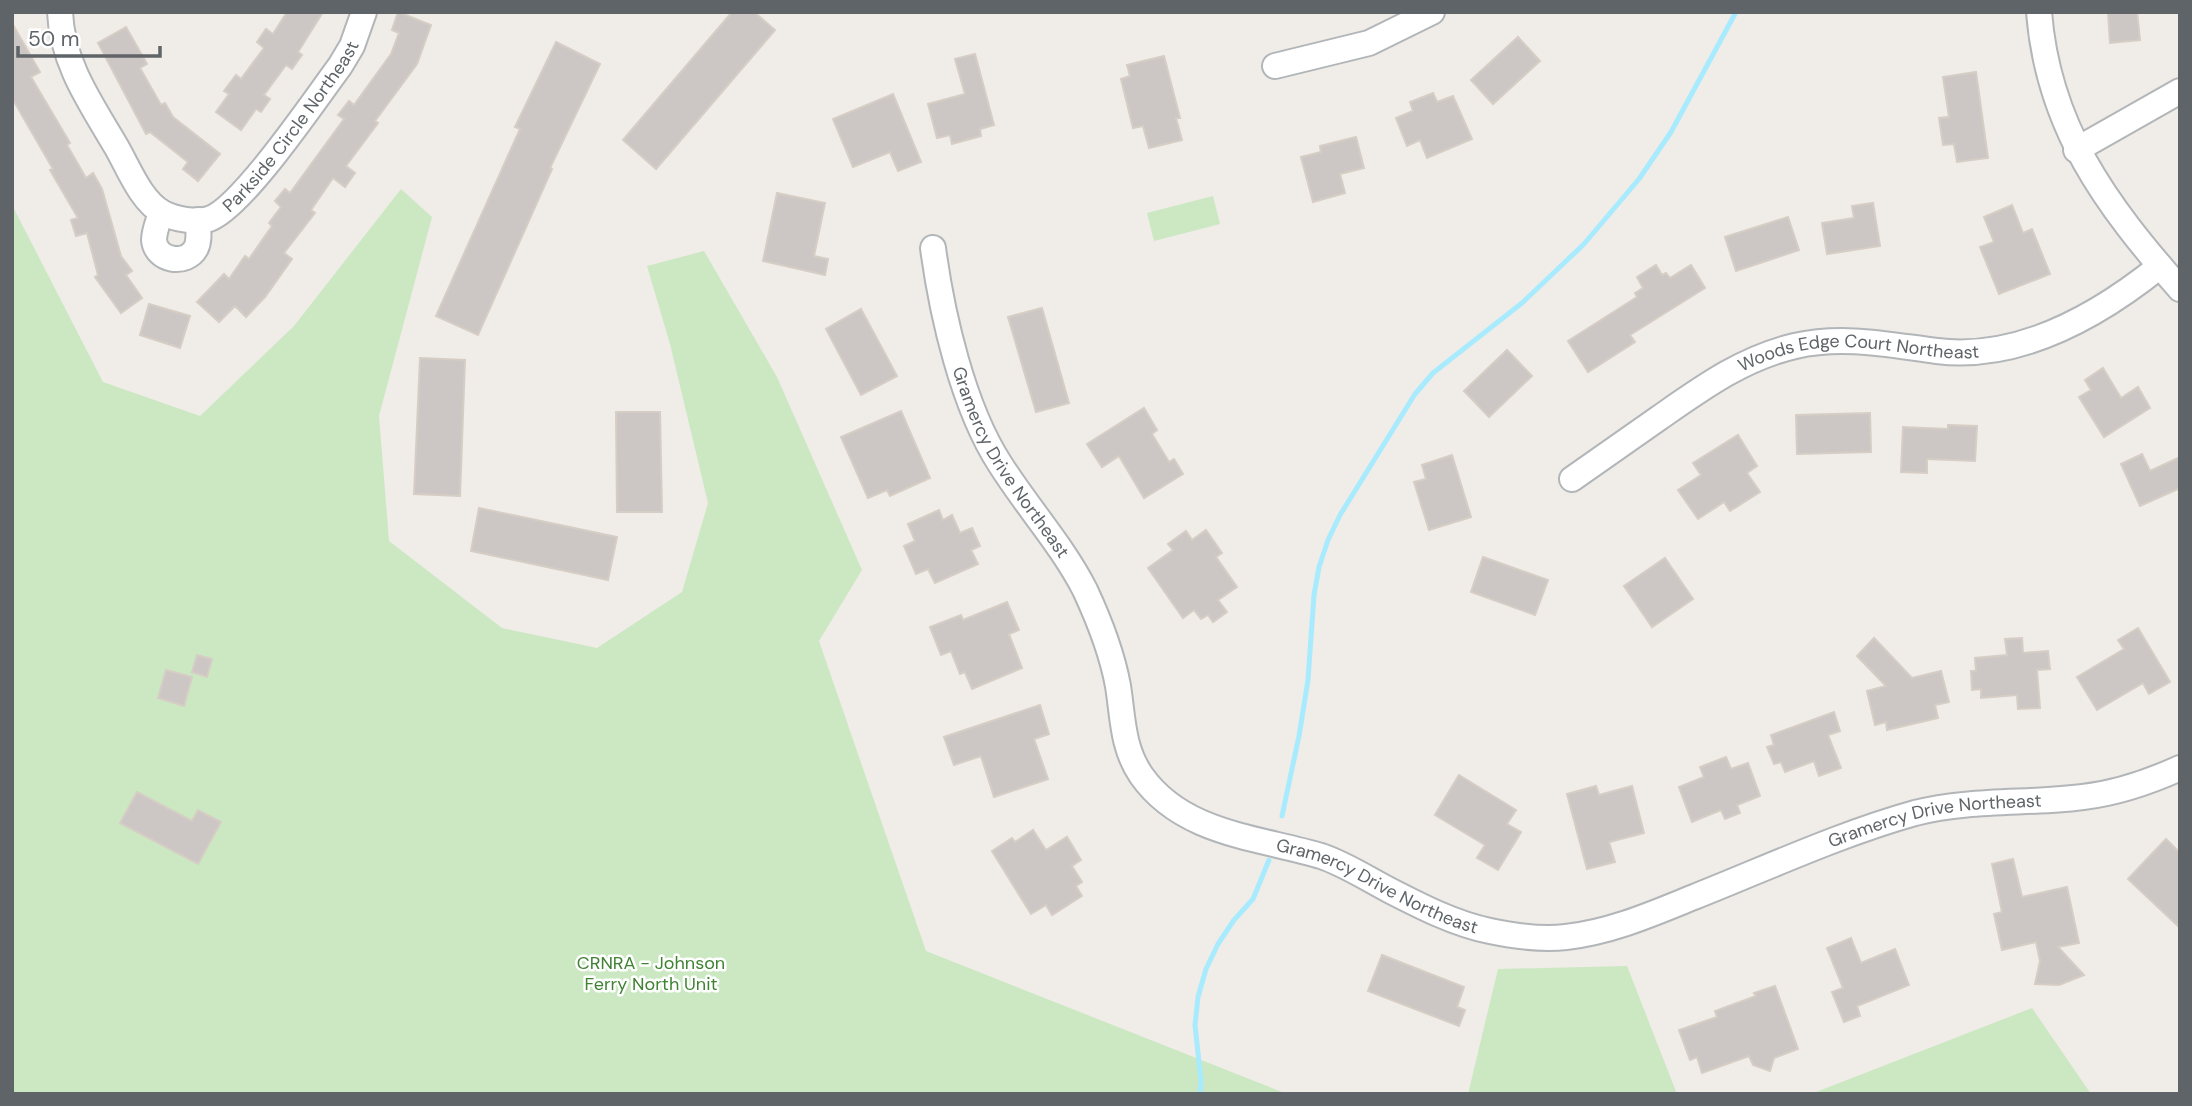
<svg xmlns="http://www.w3.org/2000/svg" width="2192" height="1106" font-family="'DM Sans',sans-serif">
	<rect width="100%" height="100%" fill="#f0ece7"/>
	<g fill="#cbe8c3">
		<polygon points="401,189 432,217 379,416 389,541 502,628 597,648 682,592 708,503 670,344 647,266 704,251 777,377 862,570 819,641 926,951 1287,1094 12,1094 12,205 103,382 200,416 294,326"/>
		<polygon points="1213,196 1220,224 1154,241 1147,213"/>
		<polygon points="1627,966 1677,1094 1468,1094 1498,969"/>
		<polygon points="2032,1008 2091,1094 1811,1094"/>
	</g>
	<g fill="none" stroke-linecap="round" stroke-linejoin="round">
		<g stroke="#a8ebff" stroke-width="5">
			<polyline points="1282,816 1299,736 1308,680 1314,595 1319,567 1328,540 1340,515 1415,394 1433,373 1522,303 1584,244 1639,179 1671,132 1736,12"/>
			<polyline points="1200,1094 1201,1081 1195,1025 1198,997 1206,969 1218,944 1234,920 1253,899 1269,860"/>
		</g>
	</g>
	<g fill="#ccc7c4" stroke="#d6cdc5" stroke-width="2">
		<polygon points="287,12 323,12 298,52 302,55 292,69 286,65 264,95 270,99 261,112 256,109 241,130 216,112 229,94 224,91 236,75 241,79 264,48 257,42 266,29 273,34"/>
		<polygon points="398,12 431,25 417,64 375,121 378,123 346,166 355,173 345,187 333,178 311,210 315,213 284,253 292,259 265,297 246,317 235,306 219,322 197,302 224,274 229,279 245,256 249,259 272,226 269,223 281,207 275,201 285,189 290,193 344,119 338,115 349,101 354,105 391,54 399,33 392,30"/>
		<polygon points="732,12 754,12 775,30 656,169 623,140"/>
		<polygon points="2108,12 2137,12 2140,40 2110,43"/>
		<polygon points="12,23 40,72 31,77 70,143 67,145 86,178 93,173 102,189 121,256 132,271 126,275 142,298 121,313 95,277 98,275 87,233 76,236 71,220 78,218 50,170 53,169 12,98"/>
		<polygon points="126,27 147,64 140,68 161,105 165,103 173,117 220,154 198,181 183,169 188,162 150,132 146,134 98,43"/>
		<polygon points="1518,37 1540,61 1493,104 1471,80"/>
		<polygon points="556,42 600,64 550,168 552,169 478,335 436,316 520,129 515,127"/>
		<polygon points="975,54 994,125 980,129 981,136 952,144 950,135 937,138 928,104 965,94 955,59"/>
		<polygon points="1164,56 1180,118 1176,118 1182,140 1149,148 1143,126 1133,128 1121,79 1130,76 1127,65"/>
		<polygon points="1976,72 1988,158 1957,162 1954,144 1943,145 1939,118 1949,117 1943,77"/>
		<polygon points="1433,93 1437,102 1453,96 1472,139 1427,158 1420,140 1407,146 1396,118 1413,111 1410,102"/>
		<polygon points="893,94 921,162 898,171 890,152 853,167 833,119"/>
		<polygon points="1356,137 1364,168 1340,174 1345,193 1313,202 1301,157 1321,152 1320,146"/>
		<polygon points="777,193 825,203 814,256 828,259 825,275 763,261"/>
		<polygon points="1873,203 1880,246 1827,254 1822,223 1854,218 1852,206"/>
		<polygon points="2012,205 2023,233 2032,229 2050,274 1999,294 1980,247 1994,242 1984,217"/>
		<polygon points="1788,217 1799,250 1736,271 1725,237"/>
		<polygon points="1656,265 1662,275 1666,273 1670,278 1691,265 1705,288 1630,335 1635,342 1588,372 1568,341 1637,297 1635,293 1643,288 1637,277"/>
		<polygon points="149,304 190,316 180,348 140,335"/>
		<polygon points="1042,308 1069,403 1036,412 1008,317"/>
		<polygon points="861,309 897,376 861,395 826,329"/>
		<polygon points="1507,350 1532,376 1489,417 1464,391"/>
		<polygon points="420,358 465,360 460,496 414,494"/>
		<polygon points="2103,368 2121,398 2138,387 2150,408 2104,437 2079,397 2091,390 2085,380"/>
		<polygon points="1144,408 1157,430 1152,434 1169,462 1174,459 1183,474 1144,498 1119,456 1102,467 1087,444"/>
		<polygon points="901,411 930,478 890,496 887,490 868,498 841,437"/>
		<polygon points="616,412 660,412 662,512 617,512"/>
		<polygon points="1870,413 1871,452 1797,454 1796,415"/>
		<polygon points="1948,425 1977,426 1975,461 1927,459 1927,473 1901,472 1903,427 1948,429"/>
		<polygon points="1738,435 1757,466 1747,473 1760,492 1730,511 1724,502 1698,519 1678,490 1701,475 1693,463"/>
		<polygon points="2142,454 2150,471 2180,457 2180,488 2140,506 2121,464"/>
		<polygon points="1452,455 1471,517 1429,530 1414,482 1426,479 1422,465"/>
		<polygon points="479,508 617,537 608,580 471,551"/>
		<polygon points="939,510 943,520 952,515 960,533 972,528 980,546 971,550 978,564 935,583 928,569 916,574 904,546 915,541 908,524"/>
		<polygon points="1206,530 1222,553 1216,557 1237,587 1218,600 1227,612 1213,622 1208,615 1201,619 1194,610 1183,618 1148,568 1173,550 1168,544 1186,531 1192,540"/>
		<polygon points="1483,557 1548,580 1535,615 1471,592"/>
		<polygon points="1665,558 1693,599 1652,627 1624,586"/>
		<polygon points="1007,602 1019,630 1009,634 1022,668 972,689 965,672 960,674 951,651 941,655 930,627 961,615 963,620"/>
		<polygon points="2138,628 2170,682 2149,694 2143,683 2097,710 2077,677 2124,649 2118,640"/>
		<polygon points="1874,638 1912,678 1941,671 1949,702 1935,705 1938,718 1887,730 1886,722 1875,725 1867,691 1886,686 1857,656"/>
		<polygon points="2022,638 2023,653 2048,651 2050,669 2037,670 2040,708 2018,709 2017,695 1981,698 1981,689 1972,690 1971,671 1976,671 1975,658 2007,655 2005,639"/>
		<polygon points="197,655 212,659 207,677 192,672"/>
		<polygon points="166,670 192,677 184,706 158,698"/>
		<polygon points="1040,705 1049,734 1034,739 1048,779 994,797 981,756 954,765 944,737"/>
		<polygon points="1834,712 1840,731 1828,735 1841,768 1819,776 1814,761 1785,772 1781,762 1774,764 1767,747 1774,745 1771,735"/>
		<polygon points="1726,757 1731,769 1748,763 1760,796 1737,805 1740,813 1725,819 1721,810 1692,822 1679,787 1704,777 1700,767"/>
		<polygon points="1459,775 1516,810 1507,824 1521,832 1498,870 1477,858 1485,845 1435,815"/>
		<polygon points="1596,786 1599,795 1632,786 1644,833 1609,842 1615,862 1587,869 1567,794"/>
		<polygon points="137,792 192,821 198,810 221,822 198,864 120,823"/>
		<polygon points="1033,830 1046,850 1067,837 1081,860 1072,866 1082,882 1076,886 1082,896 1052,915 1046,905 1031,914 992,851 1012,838 1015,842"/>
		<polygon points="2166,839 2180,853 2180,928 2128,879"/>
		<polygon points="2013,859 2022,897 2067,887 2079,943 2058,947 2084,975 2059,985 2035,984 2040,961 2036,942 2002,950 1994,914 2002,912 1992,864"/>
		<polygon points="1851,938 1861,963 1895,949 1909,985 1857,1006 1860,1016 1844,1022 1832,992 1843,988 1827,948"/>
		<polygon points="1382,955 1464,987 1457,1007 1465,1010 1459,1026 1368,991"/>
		<polygon points="1775,986 1798,1049 1774,1058 1770,1071 1753,1065 1749,1056 1702,1073 1697,1057 1690,1060 1679,1030 1717,1017 1715,1011 1756,996 1754,993"/>
	</g>
	<g fill="none" stroke-linecap="round" stroke-linejoin="round">
		<g stroke="#b2b6b9" stroke-width="28">
			<g id="minor">
				<path id="s1" d="M60,12C62,64 92,105 117,148C129,169 141,201 163,213C175,219 196,223 209,219C242,208 316,98 340,66L352,46L364,12"/>
				<path d="M2039,12C2048,127 2106,205 2180,289"/>
				<polyline points="1275,66 1369,43 1432,12"/>
				<polyline points="2076,150 2180,91"/>
				<path d="M161,212C159,220 154,231 154,240C156,261 186,266 196,248C200,240 198,229 198,220"/>
				<path id="s2" d="M933,248C942,315 963,407 1000,464C1027,507 1062,545 1085,590C1099,620 1112,653 1118,686C1123,717 1122,747 1141,775C1182,834 1257,837 1321,856C1345,864 1366,878 1389,890C1420,906 1455,924 1490,931C1514,936 1542,940 1566,937C1611,932 1652,914 1694,897C1767,868 1840,834 1915,813C1970,799 2028,804 2083,797C2117,793 2149,782 2180,768"/>
				<path id="s3" d="M1572,479C1601,459 1630,438 1659,418C1702,388 1743,358 1795,346C1844,335 1889,345 1937,351C2019,361 2098,316 2160,266"/>
			</g>
		</g>
		<polyline stroke="#a6daa8" stroke-width="3.5" stroke-dasharray="7 3.5" stroke-linecap="butt" points="12,1092 15,1094"/>
		<use href="#minor" stroke="#fff" stroke-width="24"/>
	</g>
	<g text-anchor="middle" stroke-width="5" stroke-linejoin="round" paint-order="stroke">
		<g font-size="18" fill="#5e6467" stroke="#fff">
			<text dy="6" stroke="none"><textPath href="#s1" startOffset="402">Parkside Circle Northeast</textPath></text>
			<text dy="6" stroke="none"><textPath href="#s3" startOffset="324">Woods Edge Court Northeast</textPath></text>
			<text dy="6" stroke="none"><textPath href="#s2" startOffset="231">Gramercy Drive Northeast</textPath></text>
			<text dy="6" stroke="none"><textPath href="#s2" startOffset="1428">Gramercy Drive Northeast</textPath></text>
			<text dy="6" stroke="none"><textPath href="#s2" startOffset="840">Gramercy Drive Northeast</textPath></text>
		</g>
		<g font-size="18" fill="#3f8232" stroke="#fff">
			<text x="651" y="969">CRNRA - Johnson<tspan x="651" dy="21">Ferry North Unit</tspan></text>
		</g>
	</g>
	<rect width="2192" height="1106" fill="none" stroke="#5e6467" stroke-width="28"/>
	<path d="M18 46v10h142v-10" fill="none" stroke="#5e6467" stroke-width="3.5"/>
	<text x="28" y="46" font-size="21" fill="#5e6467" stroke="#ffffff" stroke-width="5" paint-order="stroke">50 m</text>
</svg>
